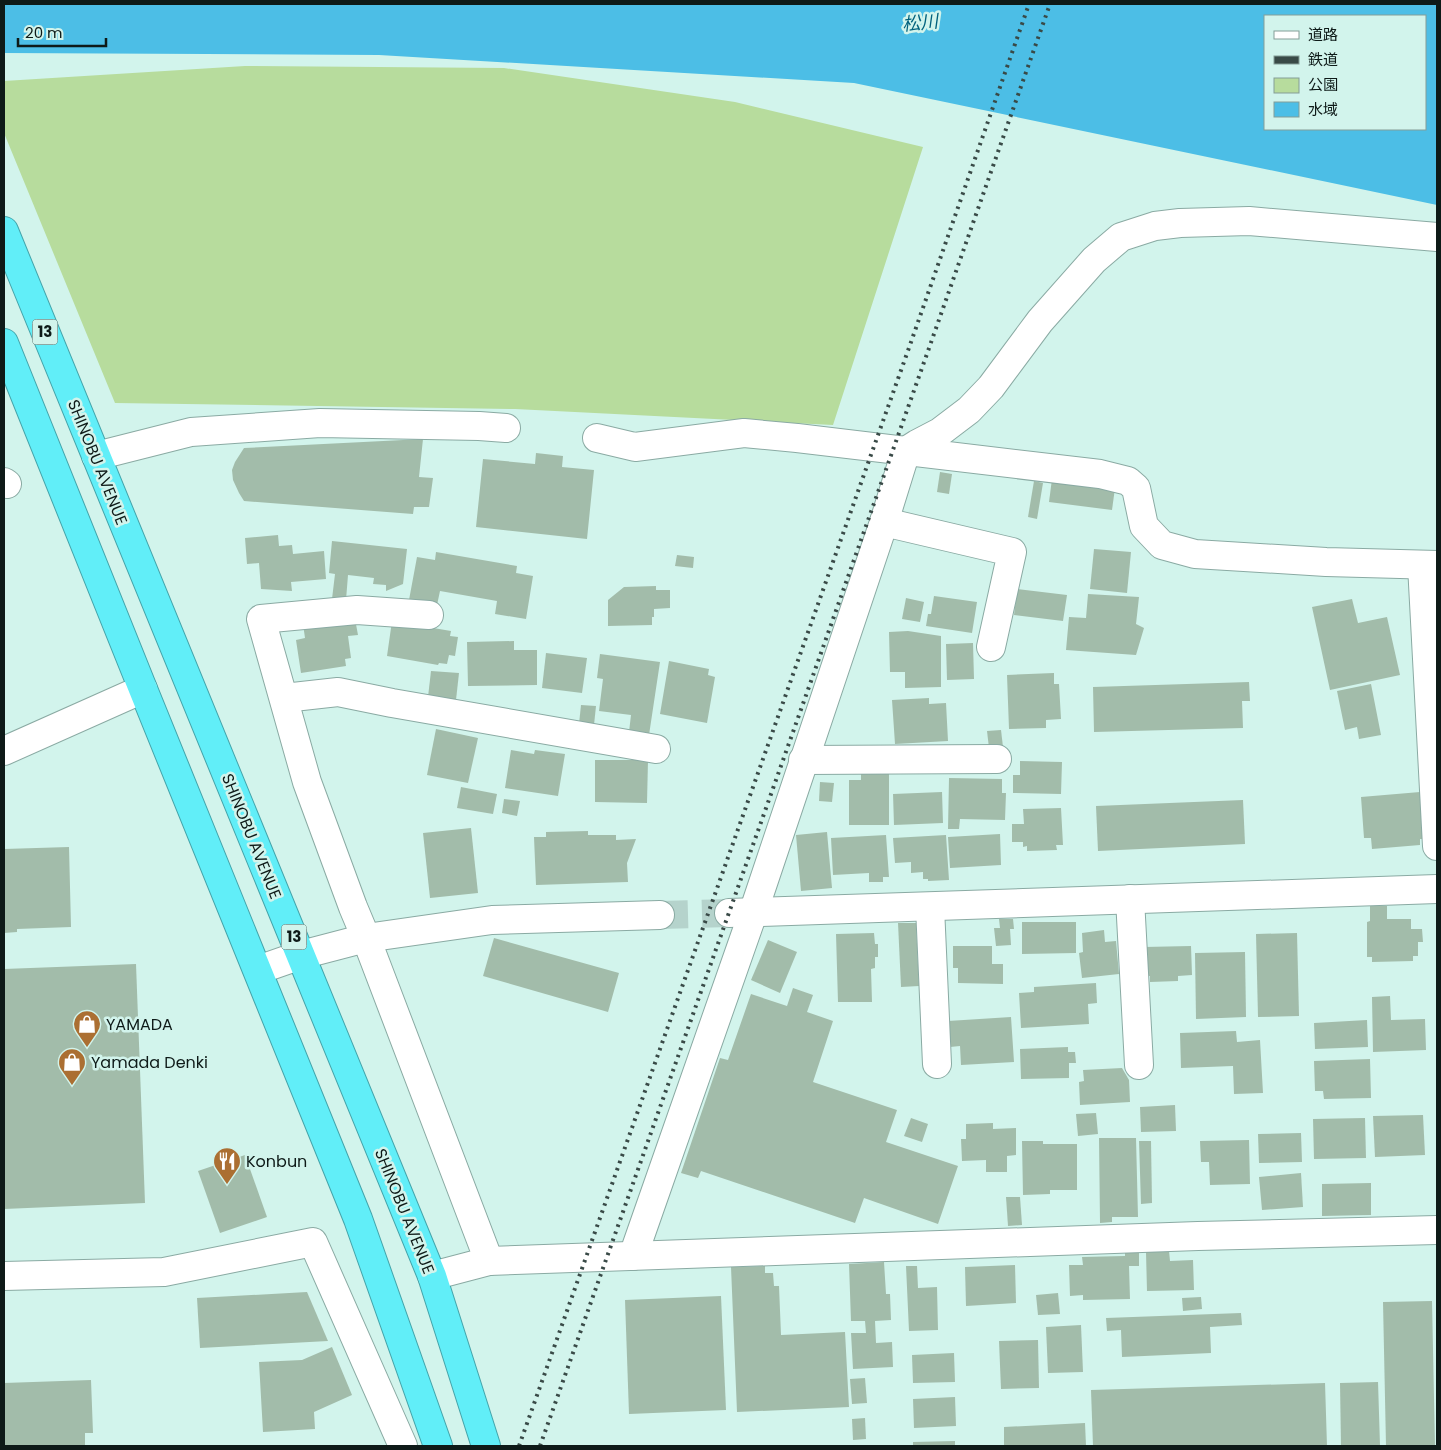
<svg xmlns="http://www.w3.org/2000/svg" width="1441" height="1450" font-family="Poppins,'Noto Sans JP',sans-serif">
	<rect width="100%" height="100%" fill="#d2f4ec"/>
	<polygon fill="#b7dc9d" points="245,66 504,68 735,102 923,147 833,425 515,409 115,403 4,133 4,81"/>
	<path fill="#4cbee6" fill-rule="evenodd" d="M4,4H1437V205L854,83L379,55L4,53ZM1265,16H1425V129H1265Z"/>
	<g fill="#a2bcaa">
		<polygon points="423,439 419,477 433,478 429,507 414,507 413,514 244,501 239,493 233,480 232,470 235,462 244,448"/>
		<polygon points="536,453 563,456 562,467 594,470 587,539 476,527 483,459 535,464"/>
		<polygon points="940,472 952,474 949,494 937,492"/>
		<polygon points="1052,479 1115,488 1112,510 1049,502"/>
		<polygon points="1034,481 1043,483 1037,519 1028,517"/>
		<polygon points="278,535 279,546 292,545 293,554 324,551 326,579 291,582 292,591 261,589 259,563 247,564 245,538"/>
		<polygon points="332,541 407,549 403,584 386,591 386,585 373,584 374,578 348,575 346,600 332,599 335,574 329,573"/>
		<polygon points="1094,549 1131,552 1127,593 1090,589"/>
		<polygon points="436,552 517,566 516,573 533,576 526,619 495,614 497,601 440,591 437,605 409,600 417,557 435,560"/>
		<polygon points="677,555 694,557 693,568 675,566"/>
		<polygon points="656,586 656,590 670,590 670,608 654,609 654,617 652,617 652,625 608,626 608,600 624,587"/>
		<polygon points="1017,589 1067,595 1063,621 1014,615"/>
		<polygon points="1088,594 1139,597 1136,624 1144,628 1136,655 1066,650 1069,617 1086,618"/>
		<polygon points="934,596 977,602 972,633 926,626 928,614 931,614"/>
		<polygon points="906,598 924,602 920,622 902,619"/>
		<polygon points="1352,599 1358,623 1387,617 1400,675 1330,690 1312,607"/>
		<polygon points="355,619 358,635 348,636 351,658 345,659 346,666 301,673 296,640 305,638 303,624"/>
		<polygon points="392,621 451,631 450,636 458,637 455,656 449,655 447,664 439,663 438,665 387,656"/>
		<polygon points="908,631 941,636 941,687 905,688 905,672 890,672 889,632"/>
		<polygon points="514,641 514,650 537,650 537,685 468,686 467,642"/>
		<polygon points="973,643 974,679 947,680 946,644"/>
		<polygon points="546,653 587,658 582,693 542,688"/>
		<polygon points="600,654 660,662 649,735 629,732 631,715 599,711 603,679 597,678"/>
		<polygon points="669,661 709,669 708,675 715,677 707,723 660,714"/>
		<polygon points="431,671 459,673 456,700 428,697"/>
		<polygon points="1054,673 1054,684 1059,684 1061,719 1046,720 1046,728 1009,729 1007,675"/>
		<polygon points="1249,682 1250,701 1242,701 1243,728 1094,732 1093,687"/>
		<polygon points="1371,684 1381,735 1359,739 1357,727 1345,730 1337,691"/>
		<polygon points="929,698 929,704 946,703 948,741 895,744 892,700"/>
		<polygon points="581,705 596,706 594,725 579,724"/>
		<polygon points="436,729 478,738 468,783 427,775"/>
		<polygon points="1001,730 1003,747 989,748 987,731"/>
		<polygon points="511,750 534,754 535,750 565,754 558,796 505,788"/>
		<polygon points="595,760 648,760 647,803 595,802"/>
		<polygon points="1020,761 1062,762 1061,794 1013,793 1013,775 1020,775"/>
		<polygon points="861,773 889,773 889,825 849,825 849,780 861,780"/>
		<polygon points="949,778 1002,779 1002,793 1006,793 1005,820 960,819 959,829 948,829"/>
		<polygon points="820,782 834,783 832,802 819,801"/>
		<polygon points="461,787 497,794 493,814 457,808"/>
		<polygon points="942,792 943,823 894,825 893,794"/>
		<polygon points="1420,792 1424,839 1420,839 1420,845 1372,849 1371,838 1364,838 1361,797"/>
		<polygon points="504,799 520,801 517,816 502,813"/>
		<polygon points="1243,800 1245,844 1098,851 1096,806"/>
		<polygon points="1061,808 1063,845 1056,845 1057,850 1027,851 1027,846 1023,847 1023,842 1012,842 1012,824 1024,824 1023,809"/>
		<polygon points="471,828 478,893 430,898 423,833"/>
		<polygon points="588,831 588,835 616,835 616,840 636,839 627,863 628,882 536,885 534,837 546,837 546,832"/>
		<polygon points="827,832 832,888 801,891 796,835"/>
		<polygon points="1000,834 1001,865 950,868 948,837"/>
		<polygon points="886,835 889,877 883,877 883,882 869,882 869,873 833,875 831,838"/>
		<polygon points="946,835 949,880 928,881 928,879 923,879 923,872 911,873 911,862 895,863 893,838"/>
		<polygon points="69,847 71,927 17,929 17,932 4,933 4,849"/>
		<polygon points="1370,906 1387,906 1387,919 1411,919 1411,929 1422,929 1423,942 1418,942 1418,956 1413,956 1413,961 1372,962 1372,957 1367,957 1367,922 1370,921"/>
		<polygon points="999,919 1013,919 1014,929 1010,929 1011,945 996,946 994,928 1000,928"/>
		<polygon points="1022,922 1076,922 1076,953 1022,954"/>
		<polygon points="898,923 916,923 919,986 901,987"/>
		<polygon points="1104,930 1105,942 1116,941 1119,974 1082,978 1079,953 1083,952 1082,933"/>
		<polygon points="874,933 875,944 878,944 878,957 875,957 875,968 871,969 872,1002 838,1002 836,934"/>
		<polygon points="1297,933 1299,1016 1258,1017 1256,934"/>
		<polygon points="494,938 619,973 608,1012 483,976"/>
		<polygon points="768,940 797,952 780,993 751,980"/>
		<polygon points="953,946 992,946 992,964 1003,964 1003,984 958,983 958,968 953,968"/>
		<polygon points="1191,946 1192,975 1178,976 1178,981 1150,982 1150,976 1145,976 1144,947"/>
		<polygon points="1245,952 1246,1017 1196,1019 1195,953"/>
		<polygon points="136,964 145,1203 4,1209 4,969"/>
		<polygon points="1096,983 1097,1003 1088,1004 1089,1024 1021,1028 1019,993 1034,992 1034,987"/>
		<polygon points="793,988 813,995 807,1012 833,1021 813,1082 897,1110 886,1142 958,1166 938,1224 864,1198 855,1223 701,1171 698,1178 681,1173 720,1058 728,1060 751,994 787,1006"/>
		<polygon points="1390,996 1391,1020 1425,1019 1426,1050 1373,1052 1372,997"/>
		<polygon points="1011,1017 1014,1062 961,1065 960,1046 950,1047 948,1021"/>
		<polygon points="1367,1020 1368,1047 1315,1049 1314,1023"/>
		<polygon points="1236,1031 1237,1042 1260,1040 1263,1093 1234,1094 1233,1066 1181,1068 1180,1033"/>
		<polygon points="1068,1047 1068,1052 1075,1052 1076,1063 1069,1063 1069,1078 1021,1079 1020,1049"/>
		<polygon points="1370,1059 1371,1098 1324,1099 1323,1091 1315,1091 1314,1061"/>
		<polygon points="1122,1068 1129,1080 1130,1102 1080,1105 1079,1082 1084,1081 1083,1070"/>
		<polygon points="1175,1105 1176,1131 1141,1132 1140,1107"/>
		<polygon points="1096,1113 1098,1134 1078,1136 1076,1114"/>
		<polygon points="1423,1115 1425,1155 1375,1157 1373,1116"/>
		<polygon points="911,1118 928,1124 922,1142 904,1136"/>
		<polygon points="1365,1118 1366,1158 1314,1159 1313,1119"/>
		<polygon points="993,1123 993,1129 1016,1128 1016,1155 1007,1156 1007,1172 986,1172 986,1160 962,1161 961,1139 966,1139 966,1124"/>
		<polygon points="1301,1133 1302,1162 1259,1163 1258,1134"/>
		<polygon points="1099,1138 1136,1138 1138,1217 1112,1217 1112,1222 1100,1223"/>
		<polygon points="1249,1140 1250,1184 1210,1185 1209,1162 1201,1162 1200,1141"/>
		<polygon points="1022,1141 1043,1141 1043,1144 1077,1144 1077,1190 1050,1190 1050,1194 1023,1195"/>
		<polygon points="1139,1141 1151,1141 1152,1203 1141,1204"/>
		<polygon points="245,1155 267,1217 220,1233 198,1171"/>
		<polygon points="1301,1173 1303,1207 1262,1210 1259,1177"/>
		<polygon points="1371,1183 1371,1215 1322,1216 1322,1184"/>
		<polygon points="1006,1197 1020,1197 1022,1225 1008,1226"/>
		<polygon points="1139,1251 1139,1266 1129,1266 1130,1299 1083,1300 1083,1295 1070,1296 1069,1265 1083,1265 1082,1257 1125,1256 1125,1252"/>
		<polygon points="1169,1251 1170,1261 1193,1260 1194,1290 1147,1291 1146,1252"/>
		<polygon points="884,1262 886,1294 890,1294 891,1320 875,1321 876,1343 892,1342 893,1367 853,1369 851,1333 866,1333 865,1321 851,1321 849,1264"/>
		<polygon points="1015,1265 1016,1303 966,1306 965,1267"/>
		<polygon points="765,1266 765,1273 773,1273 774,1286 779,1286 781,1335 845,1332 849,1407 737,1412 731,1267"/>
		<polygon points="906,1266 917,1266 918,1288 937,1287 938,1330 909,1331"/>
		<polygon points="307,1292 328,1341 200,1348 197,1298"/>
		<polygon points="1058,1293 1060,1314 1038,1315 1036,1295"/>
		<polygon points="721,1296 726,1410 629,1414 625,1300"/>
		<polygon points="1201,1297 1202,1309 1183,1311 1182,1298"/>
		<polygon points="1432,1301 1435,1446 1386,1446 1383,1302"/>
		<polygon points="1241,1313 1242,1325 1210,1327 1211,1353 1122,1357 1121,1330 1107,1331 1106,1318"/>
		<polygon points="1081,1325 1083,1372 1048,1373 1046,1327"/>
		<polygon points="1038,1340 1039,1388 1001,1389 999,1341"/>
		<polygon points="332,1347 352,1395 314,1412 315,1429 263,1432 259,1362 302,1360"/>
		<polygon points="954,1353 955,1382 913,1383 912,1355"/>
		<polygon points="865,1378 867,1403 852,1404 850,1379"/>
		<polygon points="91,1380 93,1433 85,1433 85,1446 4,1446 4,1383"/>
		<polygon points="1378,1382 1380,1446 1341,1446 1340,1383"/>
		<polygon points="1325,1383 1327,1446 1093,1446 1091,1390"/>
		<polygon points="955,1397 956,1426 914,1428 913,1399"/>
		<polygon points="865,1418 866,1439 853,1440 852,1419"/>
		<polygon points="1085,1423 1086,1446 1004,1446 1004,1427"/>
		<polygon points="955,1441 955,1446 913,1446 913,1442"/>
	</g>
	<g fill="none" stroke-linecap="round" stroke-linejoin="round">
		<polyline stroke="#b5d3cc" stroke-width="28" stroke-dasharray="28 14" stroke-linecap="butt" points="660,915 729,913"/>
		<g stroke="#8aaaa3" stroke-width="30">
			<g id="street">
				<polyline points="597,438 635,447 744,433 797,438 1100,474 1128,481 1136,488 1144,526 1162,545 1195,554 1326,562 1437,565"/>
				<polyline points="96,456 191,432 320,423 479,426 506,428"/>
				<polyline points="4,482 7,484"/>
				<polyline points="884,522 1012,552 991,647"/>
				<polyline points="1422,565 1437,846"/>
				<polyline points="429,615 357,610 261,619 307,782 353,907 366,938 489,1261 1198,1236 1437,1230"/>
				<polyline points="284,698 338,692 392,703 656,749"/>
				<polyline points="4,751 143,689"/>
				<polyline points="803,760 997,759"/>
				<polyline points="1130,899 1139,1065"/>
				<polyline points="930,907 937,1064"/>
				<polyline points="729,913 1437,889"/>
				<polyline points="258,970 301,955 366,938 492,920 660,915"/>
				<polyline points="633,1256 753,913 884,522 906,451 917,444 940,432 969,410 991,387 1040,321 1094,260 1121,237 1155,226 1180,223 1249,221 1437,237"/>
				<polyline points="4,1276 164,1272 313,1242 403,1446"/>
				<polyline points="432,1276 489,1261"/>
			</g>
		</g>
		<g stroke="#44a4aa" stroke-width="30">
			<g id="highway">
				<polyline points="4,231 432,1276 486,1446"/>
				<polyline points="4,343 143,689 358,1219 438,1446"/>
			</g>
		</g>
		<use href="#street" stroke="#fff" stroke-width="28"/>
		<use href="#highway" stroke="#61eef8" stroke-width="28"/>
		<g stroke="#394a47" stroke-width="4" stroke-dasharray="2.5 5" stroke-linecap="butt">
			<polyline points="519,1446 910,345 1029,4"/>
			<polyline points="540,1446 928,351 1050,4"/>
		</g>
	</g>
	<defs>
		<g id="shop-pin" transform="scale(1.4375)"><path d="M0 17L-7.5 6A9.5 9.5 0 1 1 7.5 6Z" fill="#ab6f32" stroke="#d2f4ec"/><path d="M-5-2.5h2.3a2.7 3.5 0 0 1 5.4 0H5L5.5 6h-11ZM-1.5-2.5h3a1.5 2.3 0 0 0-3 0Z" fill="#fff"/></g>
		<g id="restaurant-pin" transform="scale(1.4375)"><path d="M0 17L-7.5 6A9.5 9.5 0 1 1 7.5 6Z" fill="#ab6f32" stroke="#d2f4ec"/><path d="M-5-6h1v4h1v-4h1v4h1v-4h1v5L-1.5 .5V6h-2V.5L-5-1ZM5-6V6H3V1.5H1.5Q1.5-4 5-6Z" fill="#fff"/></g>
	</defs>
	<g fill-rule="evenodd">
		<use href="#shop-pin" x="87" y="1024"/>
		<use href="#shop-pin" x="72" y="1062"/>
		<use href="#restaurant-pin" x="227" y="1161"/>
	</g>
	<g text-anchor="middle" stroke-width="5" stroke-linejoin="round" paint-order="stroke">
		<g fill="#d2f4ec" stroke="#495b58" stroke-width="1">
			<rect x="32.5" y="319.5" width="25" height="25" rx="4"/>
			<rect x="281.5" y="924.5" width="25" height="25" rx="4"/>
		</g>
		<g font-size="15" font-weight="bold" fill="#0e1a18">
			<text x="45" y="337">13</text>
			<text x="294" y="942">13</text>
		</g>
		<g font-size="16" fill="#0e1a18" stroke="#d2f4ec">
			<text transform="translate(98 462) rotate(68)" y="6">SHINOBU AVENUE</text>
			<text transform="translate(252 836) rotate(68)" y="6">SHINOBU AVENUE</text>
			<text transform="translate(405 1211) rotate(68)" y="6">SHINOBU AVENUE</text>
		</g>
		<g font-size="16" fill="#0e1a18" stroke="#d2f4ec" text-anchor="start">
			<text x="106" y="1030">YAMADA</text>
			<text x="91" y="1068">Yamada Denki</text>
			<text x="246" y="1167">Konbun</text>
		</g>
		<g font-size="18" font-style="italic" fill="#00617d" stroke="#d2f4ec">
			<text transform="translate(920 23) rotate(-6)" y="6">松川</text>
		</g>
	</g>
	<rect width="1441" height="1450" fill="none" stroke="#0e1a18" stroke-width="10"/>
	<rect x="1264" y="15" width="162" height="115" fill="#d2f4ec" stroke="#849d97"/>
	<rect x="1274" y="31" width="25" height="8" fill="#ffffff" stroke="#849d97"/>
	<text x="1308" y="40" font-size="15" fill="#0e1a18">道路</text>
	<rect x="1274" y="56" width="25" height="8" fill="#394a47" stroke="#849d97"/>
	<text x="1308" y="65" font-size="15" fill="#0e1a18">鉄道</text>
	<rect x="1274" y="78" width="25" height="15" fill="#b7dc9d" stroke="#849d97"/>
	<text x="1308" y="90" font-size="15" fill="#0e1a18">公園</text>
	<rect x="1274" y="102" width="25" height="15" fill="#4cbee6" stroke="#849d97"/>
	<text x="1308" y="115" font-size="15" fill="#0e1a18">水域</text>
	<path d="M18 38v8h88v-8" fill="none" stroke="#0e1a18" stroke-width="2.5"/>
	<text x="25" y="38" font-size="15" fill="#0e1a18" stroke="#d2f4ec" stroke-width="4" paint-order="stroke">20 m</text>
</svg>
